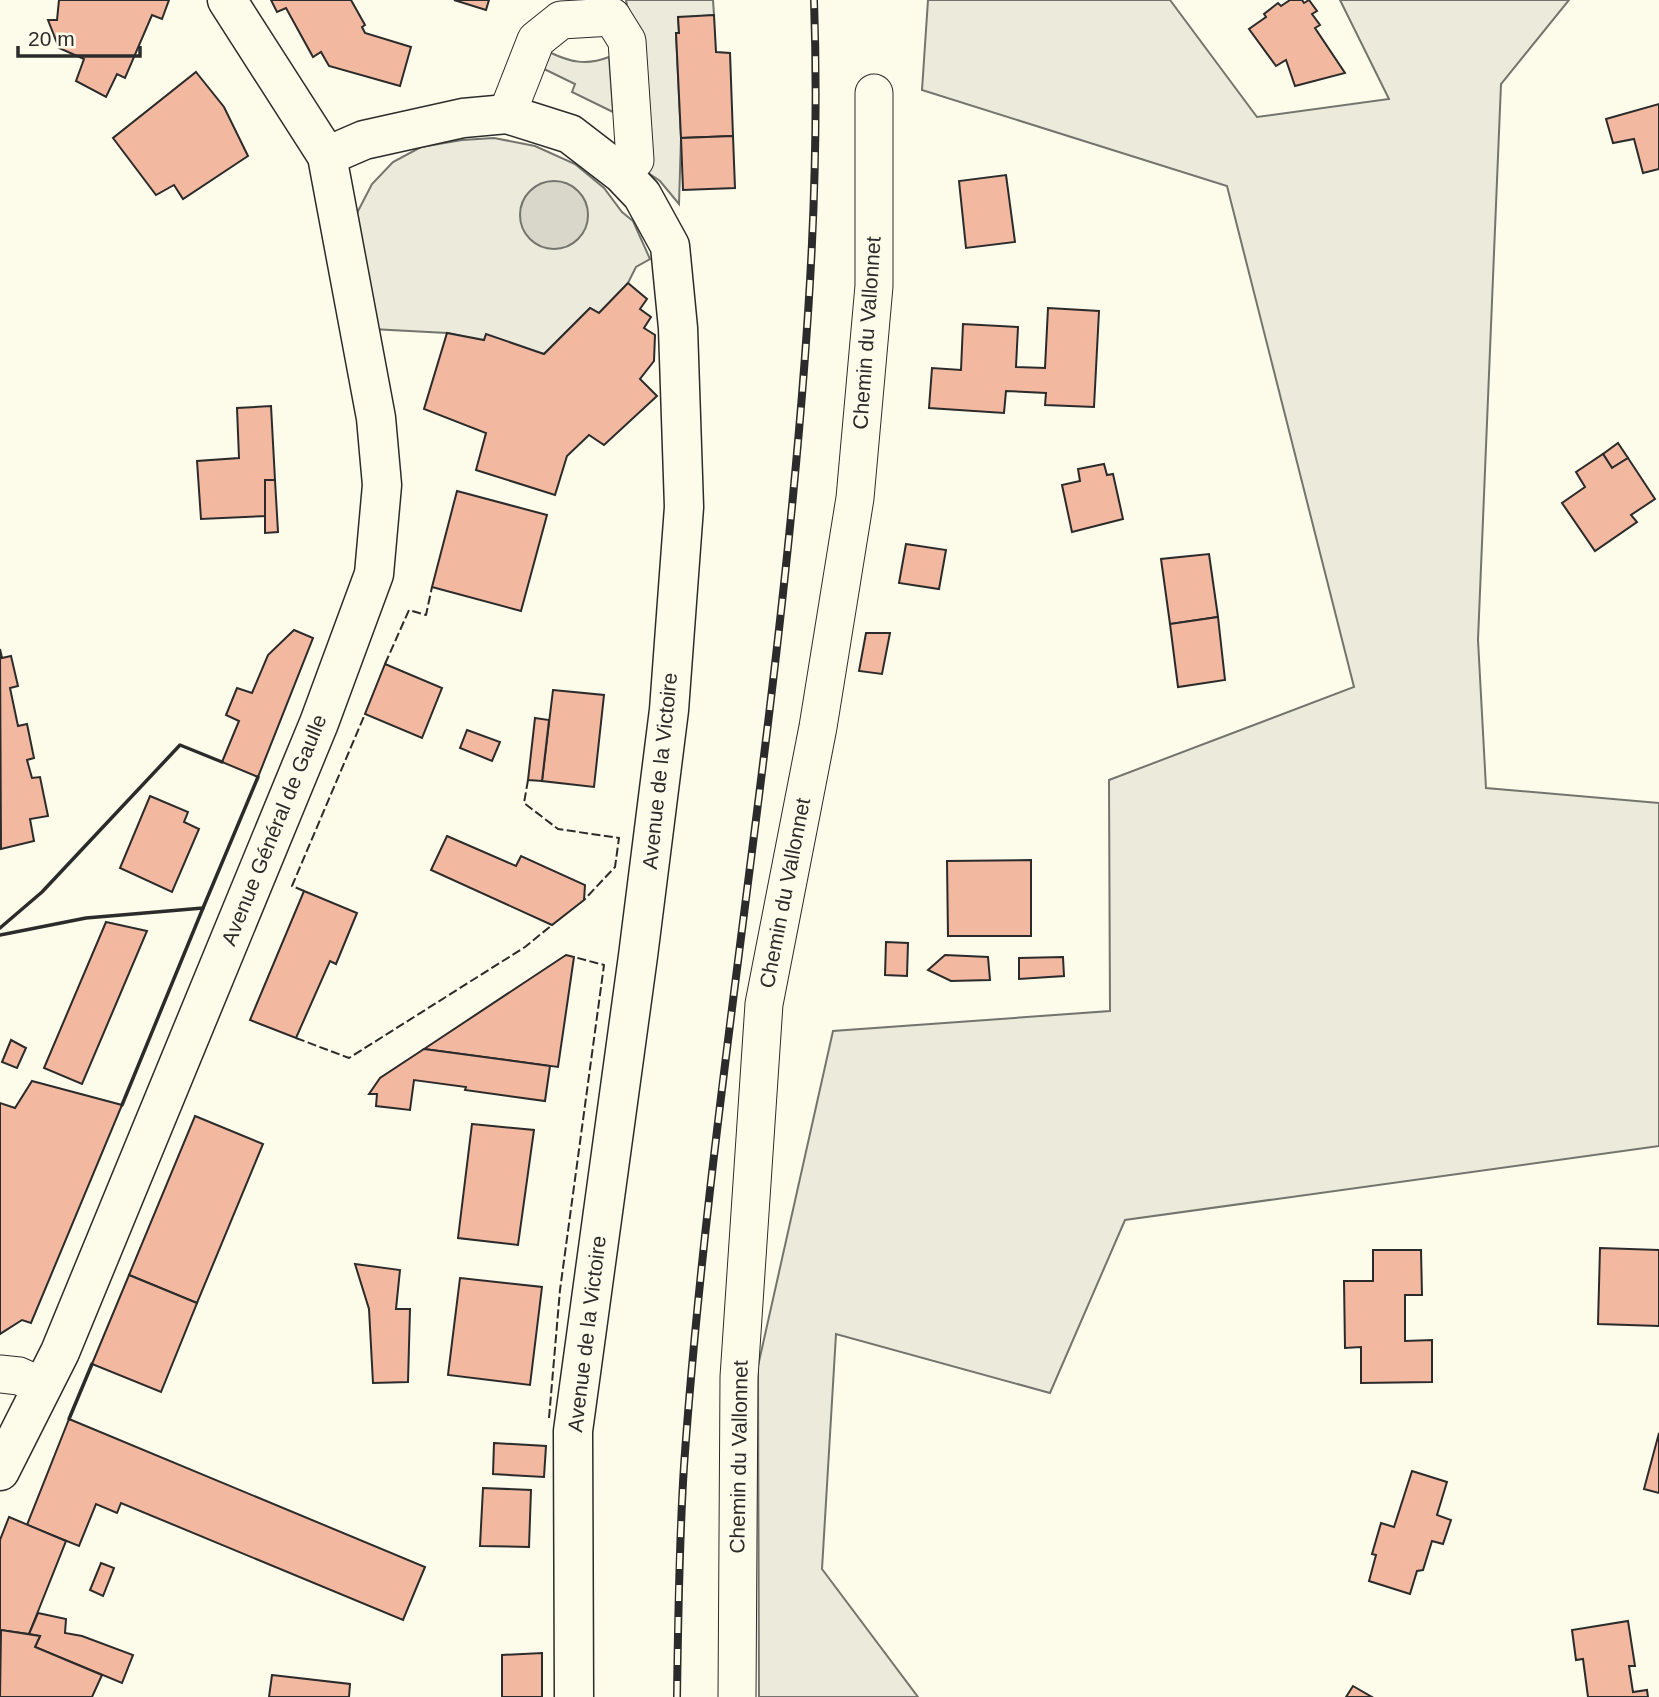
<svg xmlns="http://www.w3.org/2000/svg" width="1659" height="1697" font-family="Helvetica,sans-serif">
	<rect width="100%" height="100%" fill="#fdfbea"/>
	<g fill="#ecebdb" stroke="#74746e" stroke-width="2">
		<polygon points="928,0 1170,0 1257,117 1389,99 1340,0 1569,0 1501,84 1478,640 1486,788 1659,803 1659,1146 1125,1220 1050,1393 836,1334 822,1569 918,1697 759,1697 758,1366 833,1031 1110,1011 1109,780 1354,687 1227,186 922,90"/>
		<path d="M549,52C570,62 586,66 609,57L613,112L572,92L575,84L540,67Z"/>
	</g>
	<g fill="#eceadb" stroke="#74746e" stroke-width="2">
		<polygon points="626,0 713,0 714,15 678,18 679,33 676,34 681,138 679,204 660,181 644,170 633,38"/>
		<polygon points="494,138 535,146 575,164 604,188 622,212 633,221 650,259 636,267 628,283 599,313 590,308 544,354 447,333 372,329 357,213 372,184 393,162 421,147 462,140"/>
	</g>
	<circle fill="#d8d7c9" stroke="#74746e" stroke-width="2" cx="554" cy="215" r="34"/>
	<g fill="#f2b8a0" stroke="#2b2b2b" stroke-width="2">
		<polygon points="59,0 169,0 162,19 152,15 125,78 117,74 106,97 76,81 84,59 59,48 48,20 57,20"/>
		<polygon points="271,0 351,0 365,25 362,27 365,33 411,47 400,86 329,66 321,52 313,57 286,8 277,12"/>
		<polygon points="454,0 489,0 486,10"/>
		<polygon points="1290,0 1302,0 1304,3 1309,0 1317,11 1312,14 1320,25 1315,28 1345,73 1295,86 1286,60 1276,66 1249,29 1266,17 1264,14 1278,3 1281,6"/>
		<polygon points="714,15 716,52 730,53 733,136 681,138 676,33 679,33 678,17"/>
		<polygon points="196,72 224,107 248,156 183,199 174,185 156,195 113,138"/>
		<polygon points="1659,104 1659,169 1643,173 1634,139 1613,143 1606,119"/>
		<polygon points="733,136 735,188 683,190 681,138"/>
		<polygon points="1006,175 1015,242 966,248 959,181"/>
		<polygon points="628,283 647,299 640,309 651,317 644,328 655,335 654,361 640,379 657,396 604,445 589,435 567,456 555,495 476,470 486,433 424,409 447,333 484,340 486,334 544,354 590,308 599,313"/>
		<polygon points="1048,308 1099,311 1094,407 1045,405 1046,393 1006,391 1004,413 929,408 932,368 961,370 963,324 1018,327 1016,367 1045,368"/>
		<polygon points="271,406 275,480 265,480 267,516 201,519 197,461 239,458 237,408"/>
		<polygon points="1618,443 1628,458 1612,468 1603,454"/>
		<polygon points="1603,454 1612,468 1628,458 1655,499 1631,515 1637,522 1595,551 1562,503 1585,487 1576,472"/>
		<polygon points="1104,464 1107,475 1113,474 1123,519 1072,532 1062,485 1080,481 1078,469"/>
		<polygon points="265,480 275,480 278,532 265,533"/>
		<polygon points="457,491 547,515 521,611 432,587"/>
		<polygon points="906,544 946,550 939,589 899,583"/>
		<polygon points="1209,554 1218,617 1170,624 1161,559"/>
		<polygon points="1218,617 1225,680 1178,687 1170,624"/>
		<polygon points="294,630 313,638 258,777 222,762 239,721 226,715 237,688 252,693 268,655"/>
		<polygon points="866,633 890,633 882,674 859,671"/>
		<polygon points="0,649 2,658 11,656 18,686 10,688 18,726 27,724 34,758 27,760 32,778 40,777 48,816 30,819 34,841 1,849"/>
		<polygon points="385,664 442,688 422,738 365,714"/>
		<polygon points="553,690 604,695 594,787 542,781"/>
		<polygon points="535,718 549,720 542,781 528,780"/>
		<polygon points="467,730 500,742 492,761 460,748"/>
		<polygon points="150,796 188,812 184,822 199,829 172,892 120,868"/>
		<polygon points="447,836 516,866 521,856 585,885 584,900 552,925 431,870"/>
		<polygon points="1031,860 1031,936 948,936 947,861"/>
		<polygon points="304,891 357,913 336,964 330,961 296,1038 250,1020"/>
		<polygon points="106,922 147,931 82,1084 44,1068"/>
		<polygon points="886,942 908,943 907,976 885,975"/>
		<polygon points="566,955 574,957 558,1067 424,1049"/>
		<polygon points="945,955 988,957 990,980 951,981 928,970"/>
		<polygon points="1063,957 1064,976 1019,979 1019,958"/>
		<polygon points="11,1040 26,1048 17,1068 2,1062"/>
		<polygon points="424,1049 550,1066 545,1101 465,1090 466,1087 414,1080 410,1110 376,1106 377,1094 369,1094 380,1078"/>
		<polygon points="32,1081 122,1105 31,1323 22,1320 0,1334 0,1103 15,1108"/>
		<polygon points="195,1116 263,1144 197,1303 129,1275"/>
		<polygon points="472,1124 534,1130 518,1245 458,1238"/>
		<polygon points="1600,1248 1659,1250 1659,1326 1598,1324"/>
		<polygon points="1373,1250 1421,1250 1422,1295 1405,1295 1405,1341 1432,1340 1432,1382 1361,1383 1361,1347 1345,1348 1344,1281 1373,1281"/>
		<polygon points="355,1264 400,1270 396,1309 410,1309 408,1382 373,1383 369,1309"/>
		<polygon points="129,1275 197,1303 161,1392 92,1364"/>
		<polygon points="460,1278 542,1287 530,1385 448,1375"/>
		<polygon points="69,1419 425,1567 403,1620 121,1503 117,1513 96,1504 79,1546 27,1525"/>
		<polygon points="1659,1433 1659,1493 1644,1489"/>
		<polygon points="494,1443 546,1446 544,1477 493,1474"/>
		<polygon points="1412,1471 1447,1482 1437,1515 1451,1520 1443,1544 1432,1541 1423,1570 1417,1571 1410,1594 1369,1581 1376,1555 1372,1554 1381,1523 1394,1527"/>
		<polygon points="483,1488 531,1490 529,1547 480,1546"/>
		<polygon points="9,1517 66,1541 29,1634 0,1630 0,1540"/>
		<polygon points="101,1563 114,1568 103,1596 90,1590"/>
		<polygon points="38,1613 66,1619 65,1633 82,1636 133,1655 122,1683 35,1647 40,1636 29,1634"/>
		<polygon points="1628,1621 1635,1666 1629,1666 1633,1692 1647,1690 1648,1697 1588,1697 1583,1659 1576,1660 1572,1630"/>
		<polygon points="1,1630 40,1636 35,1647 102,1675 92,1697 0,1697"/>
		<polygon points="542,1653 542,1697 502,1697 502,1655"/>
		<polygon points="272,1675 350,1684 349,1697 269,1697"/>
		<polygon points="1353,1686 1372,1697 1346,1697"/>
	</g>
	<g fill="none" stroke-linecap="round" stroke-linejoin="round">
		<g stroke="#2b2b2b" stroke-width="39">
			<g id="minor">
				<polyline points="612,17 627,41 635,160 622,174"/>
				<polyline points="507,114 536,40 561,20 612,17"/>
				<polyline points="0,1374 19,1376 41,1386"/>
				<polyline points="737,1697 739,1377 764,1004 818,727 855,498 874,286 874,93"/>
			</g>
		</g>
		<g stroke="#2b2b2b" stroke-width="41">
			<g id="tertiary">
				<polyline points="327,156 364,140 463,118 507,114 570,134 622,174 642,195 670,246 678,328 684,507 669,710 638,956 573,1431 574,1697"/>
				<polyline points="0,1471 60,1352 319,723 374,574 382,485 376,418 327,156 227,0"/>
			</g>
		</g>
		<use href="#minor" stroke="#fdfbea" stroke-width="37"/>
		<use href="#tertiary" stroke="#fdfbea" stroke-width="38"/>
		<g stroke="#2b2b2b" stroke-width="8">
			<path id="rail" d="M677,1697C678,1620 679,1543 684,1466C707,1141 762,820 793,496C809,329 820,168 814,0"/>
		</g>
		<use href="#rail" stroke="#fdfbea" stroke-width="5" stroke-dasharray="16" stroke-linecap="butt"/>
		<g stroke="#2b2b2b" stroke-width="2" stroke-dasharray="9 3.5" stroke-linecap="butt">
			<polyline points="385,664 409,610 426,615 432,587"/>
			<polyline points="528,780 524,803 558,829 619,838 615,867 584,900"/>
			<polyline points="304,891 292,886 365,714"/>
			<polyline points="296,1038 349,1058 525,947 552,925"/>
			<polyline points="549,1418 560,1290 604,965 574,957"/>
		</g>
		<g stroke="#2b2b2b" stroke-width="3.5">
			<polyline points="0,928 42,892 180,745 222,762"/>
			<polyline points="0,935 86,918 203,908 258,777"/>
			<polyline points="122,1105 203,908"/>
			<polyline points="69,1419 92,1364"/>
		</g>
	</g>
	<g text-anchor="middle" stroke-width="5" stroke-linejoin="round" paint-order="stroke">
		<g font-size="21" fill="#2b2b2b" stroke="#fdfbea">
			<text transform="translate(867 333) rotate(-86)" y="7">Chemin du Vallonnet</text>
			<text transform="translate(660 771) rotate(-84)" y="7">Avenue de la Victoire</text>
			<text transform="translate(274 830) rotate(-68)" y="7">Avenue Général de Gaulle</text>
			<text transform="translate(785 893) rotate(-79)" y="7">Chemin du Vallonnet</text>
			<text transform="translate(587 1334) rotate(-83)" y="7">Avenue de la Victoire</text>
			<text transform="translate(739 1457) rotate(-89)" y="7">Chemin du Vallonnet</text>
		</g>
	</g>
	<path d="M18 46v10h122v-10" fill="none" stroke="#2b2b2b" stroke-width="3.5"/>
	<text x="28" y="46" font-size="21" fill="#2b2b2b" stroke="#fdfbea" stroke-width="5" paint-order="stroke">20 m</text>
</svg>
